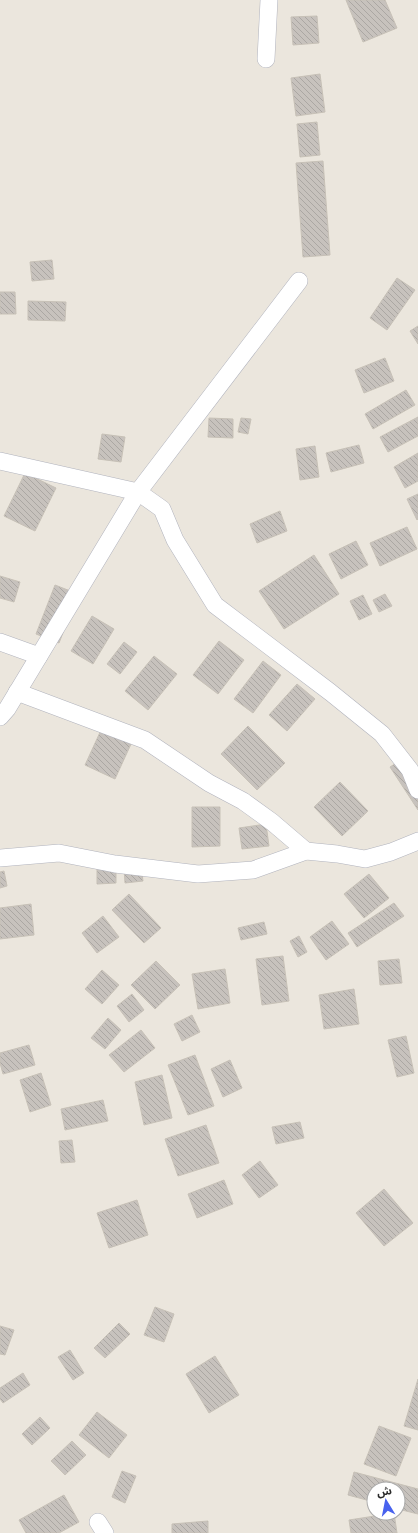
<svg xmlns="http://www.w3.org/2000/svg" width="418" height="1533" font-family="Barlow,'Noto Sans Arabic',sans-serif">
	<defs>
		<pattern id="building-back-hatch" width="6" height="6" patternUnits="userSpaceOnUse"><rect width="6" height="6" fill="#c7c2bd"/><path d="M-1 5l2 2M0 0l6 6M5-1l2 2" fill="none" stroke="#aba7a3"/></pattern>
	</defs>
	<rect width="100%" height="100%" fill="#ebe6dd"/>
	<g fill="url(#building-back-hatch)" stroke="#c7c1b7">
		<polygon points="346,0 385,0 397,28 363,42"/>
		<polygon points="317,16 319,43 293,45 291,17"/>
		<polygon points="320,74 325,112 296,116 291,78"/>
		<polygon points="317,122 320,155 300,157 297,124"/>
		<polygon points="323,161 330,255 303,257 296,163"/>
		<polygon points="52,260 54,279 32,281 30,262"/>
		<polygon points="397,278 415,290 387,330 370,318"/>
		<polygon points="0,292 15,292 16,314 0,314"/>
		<polygon points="28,301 66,302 65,321 28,320"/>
		<polygon points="418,326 418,344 410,331"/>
		<polygon points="385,358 394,381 364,393 355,370"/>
		<polygon points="406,390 415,405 373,429 365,414"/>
		<polygon points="418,417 418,436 388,452 380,437"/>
		<polygon points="209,418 233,419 233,438 208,437"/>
		<polygon points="241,418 251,419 248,434 238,432"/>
		<polygon points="102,434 125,437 121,462 98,459"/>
		<polygon points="359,445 364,463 331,472 326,453"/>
		<polygon points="315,446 319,477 300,480 296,449"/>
		<polygon points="418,453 418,481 405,488 394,467"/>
		<polygon points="25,473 56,488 35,531 4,516"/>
		<polygon points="418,494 418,519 417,520 407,499"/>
		<polygon points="280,511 287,531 257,543 250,524"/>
		<polygon points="407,527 417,549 380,566 370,543"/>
		<polygon points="356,541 368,565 341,579 329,554"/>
		<polygon points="314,555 339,594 284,629 259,591"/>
		<polygon points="0,576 20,582 14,602 0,598"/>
		<polygon points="55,585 78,594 59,643 36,634"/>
		<polygon points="385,594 392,606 379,612 373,600"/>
		<polygon points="363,595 372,614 359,620 350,601"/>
		<polygon points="92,616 114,629 93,664 71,651"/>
		<polygon points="219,641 244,660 218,694 193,675"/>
		<polygon points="124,642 137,652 120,674 107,664"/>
		<polygon points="154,656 177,674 148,710 125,691"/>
		<polygon points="263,661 281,675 253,713 234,699"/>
		<polygon points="297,684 315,699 287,731 269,715"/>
		<polygon points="107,717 137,731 115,779 85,765"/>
		<polygon points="248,726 285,763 257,790 221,754"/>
		<polygon points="409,755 418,768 418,810 390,767"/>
		<polygon points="340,782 368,811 342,836 314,807"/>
		<polygon points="192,807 220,807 220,846 192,847"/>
		<polygon points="266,824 269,846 242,849 239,828"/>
		<polygon points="116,866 116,883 97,884 97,867"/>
		<polygon points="141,866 143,881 125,883 124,868"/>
		<polygon points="4,871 7,886 0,888 0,872"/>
		<polygon points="369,874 389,898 364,918 344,894"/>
		<polygon points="129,894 161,928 144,943 112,910"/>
		<polygon points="394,903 404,916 357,947 348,933"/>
		<polygon points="31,904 34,935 0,939 0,908"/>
		<polygon points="103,916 119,937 97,953 82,933"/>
		<polygon points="332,921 349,944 326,960 310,937"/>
		<polygon points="264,922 267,934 241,940 238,928"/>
		<polygon points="299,936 307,952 298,957 290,941"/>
		<polygon points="283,956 289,1001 262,1005 256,959"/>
		<polygon points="399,959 402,983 380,985 378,961"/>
		<polygon points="156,961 180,985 155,1009 131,985"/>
		<polygon points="225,969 230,1003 198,1009 192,974"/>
		<polygon points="102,970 119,985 102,1004 85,989"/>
		<polygon points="354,989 359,1024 324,1029 319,995"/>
		<polygon points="132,994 144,1010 129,1022 117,1006"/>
		<polygon points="192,1015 200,1032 182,1041 174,1024"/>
		<polygon points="108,1018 121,1030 105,1049 91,1038"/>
		<polygon points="141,1030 155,1048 124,1072 109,1055"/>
		<polygon points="406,1036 414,1073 397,1077 388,1040"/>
		<polygon points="29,1045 35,1065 3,1074 0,1063 0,1053"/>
		<polygon points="195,1055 214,1106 188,1115 168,1065"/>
		<polygon points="230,1060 242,1088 223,1097 211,1069"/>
		<polygon points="41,1073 51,1105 30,1112 20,1080"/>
		<polygon points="162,1075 172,1118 144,1125 135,1082"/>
		<polygon points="103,1100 108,1121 65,1130 61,1109"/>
		<polygon points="300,1122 304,1138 276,1144 272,1127"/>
		<polygon points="206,1125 219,1163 178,1176 165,1139"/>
		<polygon points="72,1140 75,1162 61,1163 59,1141"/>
		<polygon points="260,1161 278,1185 259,1198 242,1175"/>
		<polygon points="224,1180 233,1204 197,1218 188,1194"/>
		<polygon points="384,1189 413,1223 384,1246 356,1213"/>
		<polygon points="137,1200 148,1235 109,1248 97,1213"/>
		<polygon points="155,1307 174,1314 164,1342 144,1335"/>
		<polygon points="119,1323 130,1334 105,1358 94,1348"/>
		<polygon points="0,1326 14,1330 5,1355 0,1354"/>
		<polygon points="70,1350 84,1373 73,1380 58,1357"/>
		<polygon points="215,1356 239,1395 209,1413 186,1374"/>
		<polygon points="23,1373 30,1385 3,1403 0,1399 0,1388"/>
		<polygon points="418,1379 418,1430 404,1426"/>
		<polygon points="97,1412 127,1435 109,1458 79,1435"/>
		<polygon points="40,1417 50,1428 32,1445 22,1434"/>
		<polygon points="379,1426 411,1438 396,1476 364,1464"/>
		<polygon points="72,1441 86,1455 65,1475 51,1461"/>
		<polygon points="122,1471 136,1476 125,1503 112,1497"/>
		<polygon points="354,1472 418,1489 418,1514 398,1509 398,1489 374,1489 374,1502 348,1495"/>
		<polygon points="64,1495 79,1522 59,1533 26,1533 19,1520"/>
		<polygon points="394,1513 397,1533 351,1533 349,1520"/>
		<polygon points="208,1521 208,1533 172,1533 172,1524"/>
	</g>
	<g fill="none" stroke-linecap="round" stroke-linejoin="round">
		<g stroke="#b1b3bd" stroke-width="18">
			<g id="minor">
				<polyline points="266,59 269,0"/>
				<polyline points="0,461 138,492 162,509 175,540 215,605 330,692 382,734 410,770 418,790"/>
				<polyline points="0,642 39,656"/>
				<polyline points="17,692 145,740 209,783 243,801 272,822 306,851"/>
				<polyline points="0,717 7,709 138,492 299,281"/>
				<polyline points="0,858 59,853 115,864 198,874 253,870 306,851 337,854 365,859 391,852 418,841"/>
				<polyline points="98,1522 105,1533"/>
			</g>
		</g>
		<use href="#minor" stroke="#fff" stroke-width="17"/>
	</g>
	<g transform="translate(386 1501) rotate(350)"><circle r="19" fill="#ffffff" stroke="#aaaaaa"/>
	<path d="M0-3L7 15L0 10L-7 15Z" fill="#4862ee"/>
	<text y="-6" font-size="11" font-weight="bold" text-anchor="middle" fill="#2a2a2a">ش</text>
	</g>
</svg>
